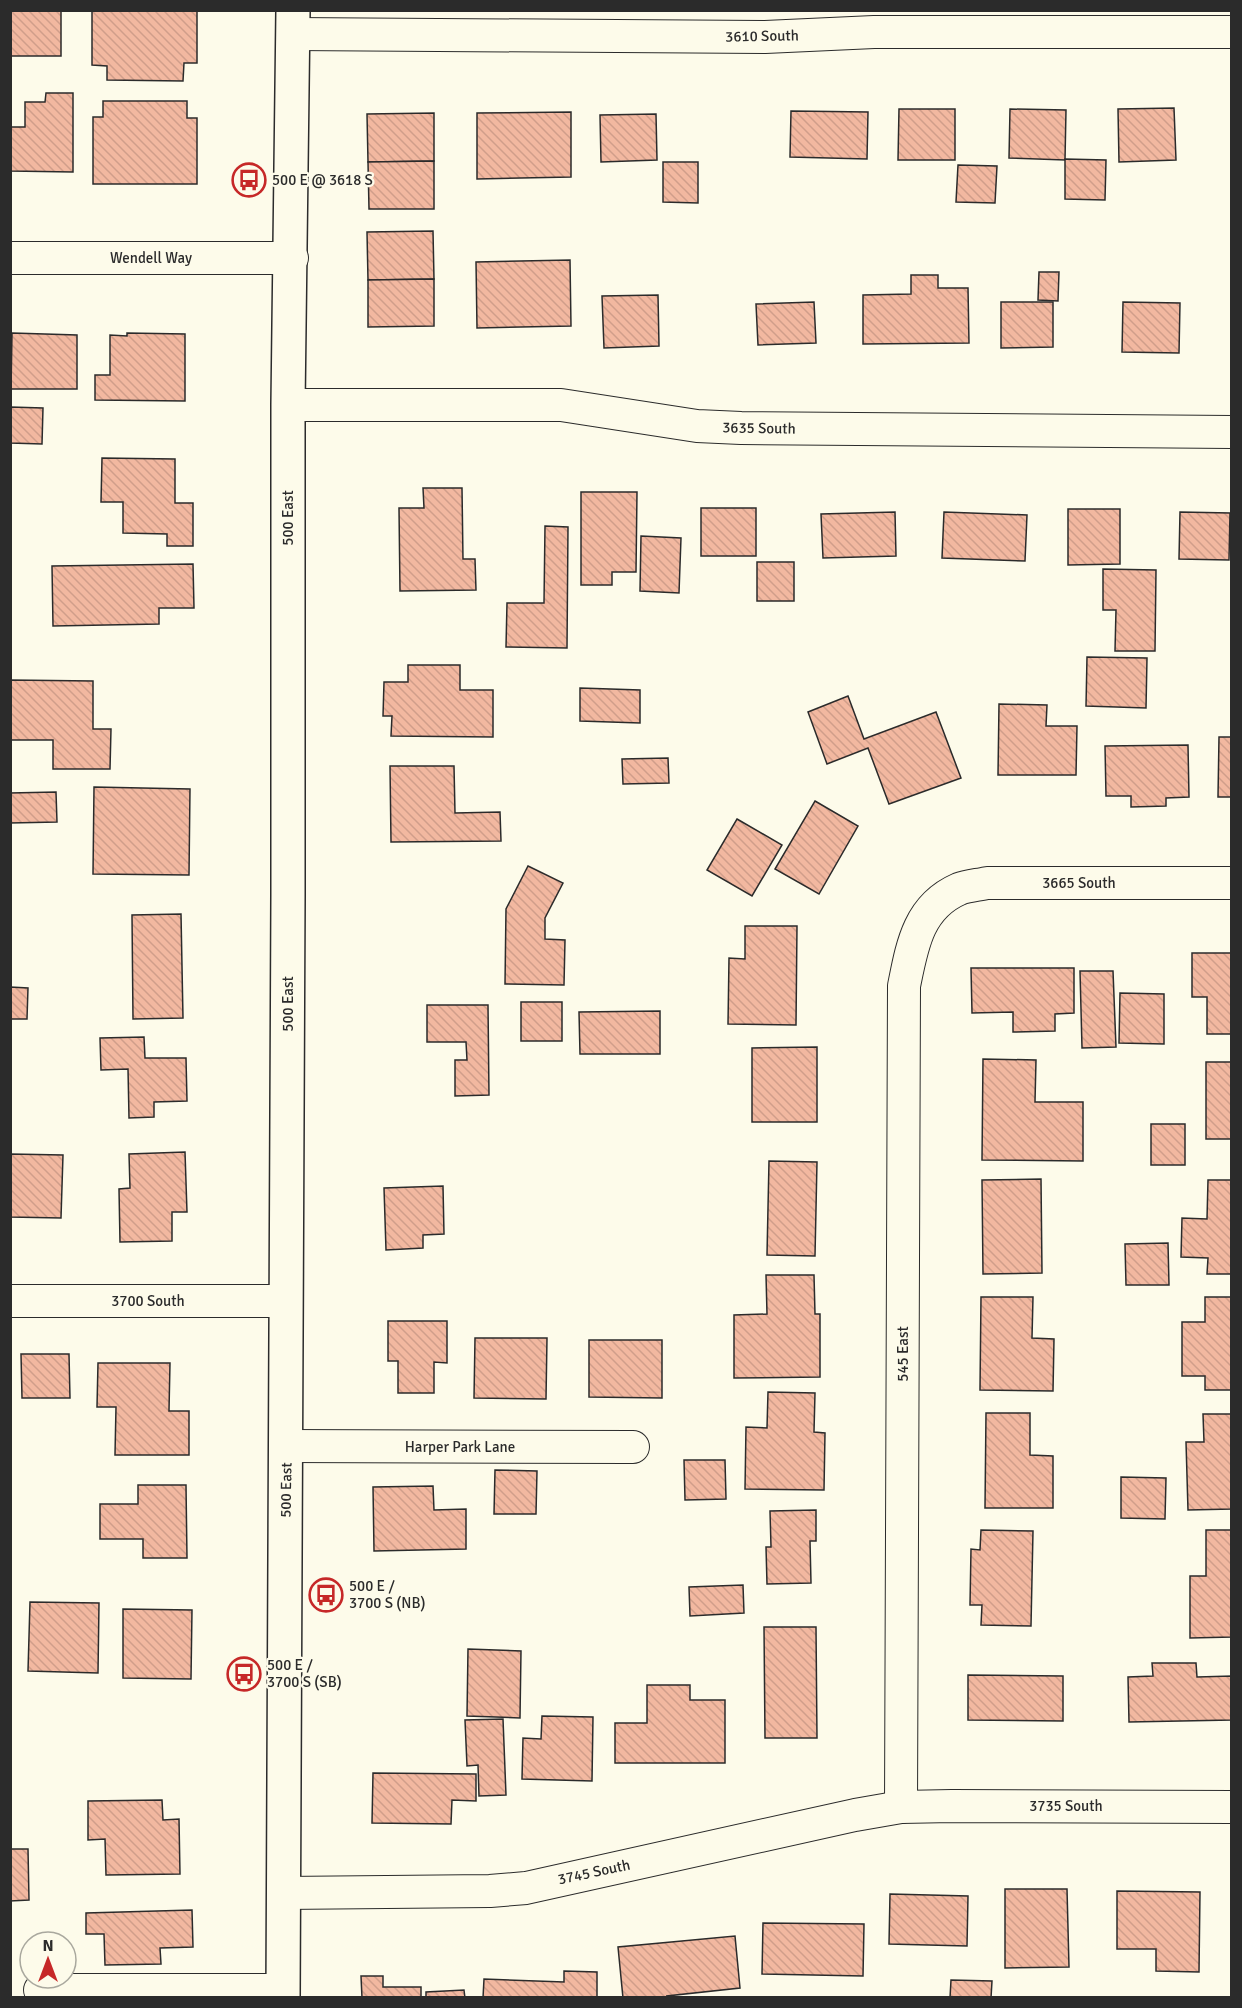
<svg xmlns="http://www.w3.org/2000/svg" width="1242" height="2008" font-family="Signika,sans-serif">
	<defs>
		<pattern id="building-back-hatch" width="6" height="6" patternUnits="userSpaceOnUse" patternTransform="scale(1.5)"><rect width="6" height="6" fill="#f2b8a0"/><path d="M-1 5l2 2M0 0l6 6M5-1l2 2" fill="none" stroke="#d09e8a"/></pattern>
	</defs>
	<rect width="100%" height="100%" fill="#fdfbea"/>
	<g fill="url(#building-back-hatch)" stroke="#2b2b2b" stroke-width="1.5">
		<rect x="10" y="10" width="51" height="46"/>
		<polygon points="92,10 197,10 197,63 184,63 183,81 107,80 107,66 92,65"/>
		<polygon points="46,93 73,93 73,172 10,171 10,127 25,127 25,102 45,102"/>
		<polygon points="103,101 187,101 187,118 197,118 197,184 93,184 93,117 103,117"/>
		<polygon points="1174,108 1176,160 1119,162 1118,109"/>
		<polygon points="899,109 955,109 955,160 898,160"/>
		<polygon points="1010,109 1066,110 1065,160 1009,158"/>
		<polygon points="791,111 868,112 867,159 790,157"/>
		<polygon points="571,112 571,177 477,179 477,113"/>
		<polygon points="434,113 434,161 368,162 367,114"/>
		<polygon points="656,114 657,160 601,162 600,115"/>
		<polygon points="1065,159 1106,160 1105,200 1065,199"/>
		<polygon points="434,161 434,209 369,209 368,162"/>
		<polygon points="663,162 698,162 698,203 663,202"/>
		<polygon points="958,165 997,166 995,203 956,202"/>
		<polygon points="433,231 434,279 368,280 367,232"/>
		<polygon points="570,260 571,326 477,328 476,262"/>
		<polygon points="1039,272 1059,272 1058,301 1038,300"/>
		<polygon points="911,275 938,275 938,288 968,288 969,343 863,344 863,295 911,294"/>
		<polygon points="434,279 434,326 368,327 368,280"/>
		<polygon points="658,295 659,346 604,348 602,296"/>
		<polygon points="814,302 816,343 758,345 756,304"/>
		<polygon points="1001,302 1053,302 1053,347 1001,348"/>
		<polygon points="1123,302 1180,303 1179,353 1122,352"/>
		<polygon points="12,333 77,335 77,389 11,389"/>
		<polygon points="127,333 185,334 185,401 95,400 95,375 110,375 110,335 127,336"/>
		<polygon points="10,407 43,408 42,444 10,443"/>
		<polygon points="102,458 175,459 175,503 193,503 193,546 167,546 167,534 123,533 123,502 101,502"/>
		<polygon points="423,488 462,488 463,559 475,559 476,590 400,591 399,508 424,508"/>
		<polygon points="581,492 637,492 636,572 612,572 612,585 581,585"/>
		<rect x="701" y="508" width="55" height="48"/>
		<polygon points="1068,509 1120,509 1120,564 1068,565"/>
		<polygon points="895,512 896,556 823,558 821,514"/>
		<polygon points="944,512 1027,515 1025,561 942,558"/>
		<polygon points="1180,512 1230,513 1229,560 1179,559"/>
		<polygon points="545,526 568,527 567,648 506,647 507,603 544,603"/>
		<polygon points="641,536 681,538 679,593 640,591"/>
		<rect x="757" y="562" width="37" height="39"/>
		<polygon points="193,564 194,608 159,608 159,624 53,626 52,566"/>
		<polygon points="1103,569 1156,570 1155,651 1115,651 1116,610 1103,610"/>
		<polygon points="1087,657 1147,658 1146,708 1086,706"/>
		<polygon points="408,665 460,665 460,690 493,690 493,737 391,736 392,716 383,716 384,682 408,682"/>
		<polygon points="10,680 93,681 93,729 111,729 110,769 53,769 53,740 10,740"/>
		<polygon points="580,688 640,690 640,723 580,721"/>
		<polygon points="848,696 864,739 936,712 961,778 889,804 868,748 827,764 808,712"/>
		<polygon points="999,704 1047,705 1046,726 1077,726 1076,775 998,775"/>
		<polygon points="1219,737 1232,737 1232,797 1218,797"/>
		<polygon points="1188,745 1189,797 1166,798 1166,806 1131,807 1131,796 1106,796 1105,746"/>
		<polygon points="668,758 669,783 623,784 622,759"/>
		<polygon points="390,766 454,766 455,813 500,812 501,841 391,842"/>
		<polygon points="94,787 190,789 189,875 93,874"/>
		<polygon points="56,792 57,822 10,823 10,793"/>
		<polygon points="815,801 858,826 819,894 775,869"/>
		<polygon points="737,819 782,845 752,896 707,870"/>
		<polygon points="528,866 563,883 545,918 545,939 565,940 564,985 505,984 506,909"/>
		<polygon points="181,914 183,1018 133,1019 132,915"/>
		<polygon points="745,926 797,926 796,1025 728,1024 729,958 745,959"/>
		<polygon points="1192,953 1232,953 1232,1034 1207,1034 1207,997 1192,997"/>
		<polygon points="971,968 1074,968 1074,1013 1055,1014 1055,1031 1013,1032 1013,1012 972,1013"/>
		<polygon points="1080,971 1113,971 1116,1047 1082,1048"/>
		<polygon points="10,987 28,988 27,1019 10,1019"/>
		<polygon points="1120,993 1164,994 1164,1044 1119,1043"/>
		<rect x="521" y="1002" width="41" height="39"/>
		<polygon points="427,1005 488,1005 489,1095 455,1096 455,1060 467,1060 466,1042 427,1042"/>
		<polygon points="660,1011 660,1054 580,1054 579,1012"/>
		<polygon points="144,1037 145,1058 186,1058 187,1101 154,1102 154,1117 129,1118 128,1069 101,1070 100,1038"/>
		<polygon points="817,1047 817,1122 752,1122 752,1048"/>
		<polygon points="983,1059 1036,1060 1035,1102 1083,1102 1083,1161 982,1160"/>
		<rect x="1206" y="1062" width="26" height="77"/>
		<rect x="1151" y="1124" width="34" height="41"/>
		<polygon points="185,1152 187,1212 172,1212 172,1241 120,1242 119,1189 130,1188 129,1154"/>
		<polygon points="10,1154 63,1155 61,1218 10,1217"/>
		<polygon points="769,1161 817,1162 815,1256 767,1255"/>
		<polygon points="1041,1179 1042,1273 983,1274 982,1180"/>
		<polygon points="1208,1180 1232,1180 1232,1274 1207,1274 1208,1258 1181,1257 1182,1218 1207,1219"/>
		<polygon points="443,1186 444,1234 423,1235 423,1248 386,1250 384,1188"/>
		<polygon points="1168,1243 1169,1285 1126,1285 1125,1244"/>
		<polygon points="766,1275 814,1275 815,1314 820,1314 820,1377 734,1378 734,1315 767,1314"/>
		<polygon points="981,1297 1033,1297 1032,1338 1054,1339 1053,1391 980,1390"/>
		<polygon points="1205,1297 1232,1297 1232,1390 1205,1390 1205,1376 1182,1376 1182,1322 1205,1322"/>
		<polygon points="388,1321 447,1321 447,1363 434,1362 434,1393 398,1393 398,1361 388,1361"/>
		<polygon points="475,1338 547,1338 546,1399 474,1398"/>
		<polygon points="589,1340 662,1340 662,1398 589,1397"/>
		<polygon points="21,1354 69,1354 70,1398 22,1398"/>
		<polygon points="98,1363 170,1363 169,1411 189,1411 189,1455 115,1455 116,1407 97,1407"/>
		<polygon points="768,1392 815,1393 814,1432 825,1433 824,1490 745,1489 746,1427 767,1428"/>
		<polygon points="986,1413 1030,1413 1030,1455 1053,1456 1053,1508 985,1508"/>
		<polygon points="1203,1414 1232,1414 1232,1509 1188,1510 1186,1442 1204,1442"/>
		<polygon points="684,1460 725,1460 726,1499 685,1500"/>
		<polygon points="495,1470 537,1471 536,1514 494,1514"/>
		<polygon points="1121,1477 1166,1478 1165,1519 1121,1518"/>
		<polygon points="138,1485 186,1485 187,1558 143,1558 143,1539 100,1539 100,1504 138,1504"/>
		<polygon points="433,1486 434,1510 466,1509 466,1549 374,1551 373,1487"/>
		<polygon points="816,1510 816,1541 810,1541 811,1583 767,1584 766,1547 771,1547 770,1511"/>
		<polygon points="981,1530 1033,1531 1031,1626 981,1625 982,1605 970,1605 971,1549 980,1550"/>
		<polygon points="1206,1530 1232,1530 1232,1637 1190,1638 1190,1576 1206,1576"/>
		<polygon points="743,1585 744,1613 690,1616 689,1587"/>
		<polygon points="30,1602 99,1603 98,1673 28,1671"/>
		<polygon points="123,1609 192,1610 191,1679 123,1678"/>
		<polygon points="764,1627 816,1627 817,1738 765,1738"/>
		<polygon points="468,1649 521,1651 520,1718 467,1716"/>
		<polygon points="1152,1663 1196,1663 1197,1677 1232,1676 1232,1720 1129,1722 1128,1677 1153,1676"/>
		<polygon points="968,1675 1063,1676 1063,1721 968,1720"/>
		<polygon points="647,1685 690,1685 690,1700 725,1700 725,1763 615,1763 615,1723 647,1723"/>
		<polygon points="542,1716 593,1717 592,1781 522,1779 523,1738 541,1739"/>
		<polygon points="503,1719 506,1795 479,1796 478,1765 467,1766 465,1720"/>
		<polygon points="373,1773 476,1774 476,1801 452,1800 451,1824 372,1823"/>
		<polygon points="162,1800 163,1820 179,1819 180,1874 106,1875 105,1839 88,1840 88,1801"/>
		<polygon points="10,1849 28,1849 29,1900 10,1901"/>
		<polygon points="1005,1889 1067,1889 1069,1967 1005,1968"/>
		<polygon points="1117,1891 1200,1892 1199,1972 1156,1971 1156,1949 1117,1949"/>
		<polygon points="890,1894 968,1896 967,1946 889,1944"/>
		<polygon points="192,1910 193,1947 160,1948 161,1964 105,1965 104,1934 86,1934 86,1913"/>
		<polygon points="763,1923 864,1924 863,1976 762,1974"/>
		<polygon points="735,1936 740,1988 667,1996 668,1998 623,1998 618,1947"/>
		<polygon points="564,1971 597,1972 597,1998 483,1998 484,1979 564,1982"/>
		<polygon points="361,1976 383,1976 383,1987 421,1987 421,1998 362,1998"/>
		<polygon points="951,1980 992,1981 991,1998 950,1998"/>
		<polygon points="464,1990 465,1998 426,1998 426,1992"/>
	</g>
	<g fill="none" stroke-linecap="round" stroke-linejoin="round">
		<g stroke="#2b2b2b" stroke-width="34">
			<g id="minor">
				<polyline points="293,34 765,37 874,32 1232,32"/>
				<polyline points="10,258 292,258"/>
				<polyline points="288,405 561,405 697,426 741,428 1232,432"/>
				<polyline points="10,1301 286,1301"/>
				<polyline points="286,1446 633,1447"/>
				<path d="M901,1807L904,986C912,946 918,907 959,889C967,886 978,885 987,883H1232"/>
				<polyline points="283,1893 490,1891 526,1888 855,1815 901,1807 952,1806 1232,1807"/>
				<polyline points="40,1990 283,1990"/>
			</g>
		</g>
		<g stroke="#2b2b2b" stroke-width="36">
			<polyline id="tertiary" points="283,1998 288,895 288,405 293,10"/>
		</g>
		<use href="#minor" stroke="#fdfbea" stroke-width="32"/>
		<use href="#tertiary" stroke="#fdfbea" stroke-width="33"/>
	</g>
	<defs>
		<g id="bus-ring" transform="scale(1.725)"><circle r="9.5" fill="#fdfbea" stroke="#c62828" stroke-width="1.5"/><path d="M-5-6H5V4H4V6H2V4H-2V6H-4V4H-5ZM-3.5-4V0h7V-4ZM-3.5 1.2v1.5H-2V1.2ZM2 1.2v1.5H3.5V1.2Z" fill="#c62828"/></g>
	</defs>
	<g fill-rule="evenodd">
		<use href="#bus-ring" x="249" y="180"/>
		<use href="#bus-ring" x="326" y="1595"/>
		<use href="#bus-ring" x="244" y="1674"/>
	</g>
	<g text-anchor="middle" stroke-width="4.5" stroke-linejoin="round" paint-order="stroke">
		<g font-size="15" fill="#2b2b2b" stroke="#fdfbea">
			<text transform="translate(762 36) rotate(-1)" y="5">3610 South</text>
			<text x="151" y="263">Wendell Way</text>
			<text transform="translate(759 428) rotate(1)" y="5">3635 South</text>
			<text transform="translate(288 518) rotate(-90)" y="5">500 East</text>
			<text x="1079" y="888">3665 South</text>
			<text transform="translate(288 1004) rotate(-90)" y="5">500 East</text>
			<text x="148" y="1306">3700 South</text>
			<text transform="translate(903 1354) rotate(-90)" y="5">545 East</text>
			<text x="460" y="1452">Harper Park Lane</text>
			<text transform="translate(286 1490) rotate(-89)" y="5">500 East</text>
			<text x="1066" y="1811">3735 South</text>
			<text transform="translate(594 1872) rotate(-12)" y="5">3745 South</text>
		</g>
		<g font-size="15" fill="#2b2b2b" stroke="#fdfbea" text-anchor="start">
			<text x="272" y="185">500 E @ 3618 S</text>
			<text x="349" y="1591">500 E /<tspan x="349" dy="17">3700 S (NB)</tspan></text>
			<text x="267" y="1670">500 E /<tspan x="267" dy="17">3700 S (SB)</tspan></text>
		</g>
	</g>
	<rect width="1242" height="2008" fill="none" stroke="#2b2b2b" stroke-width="24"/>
	<g transform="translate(48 1960)"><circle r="28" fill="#fdfbea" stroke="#a9a89e" stroke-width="1.5"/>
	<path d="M0-4.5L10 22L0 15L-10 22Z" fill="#c62828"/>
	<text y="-9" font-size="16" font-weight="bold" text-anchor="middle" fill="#2b2b2b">N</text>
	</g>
</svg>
